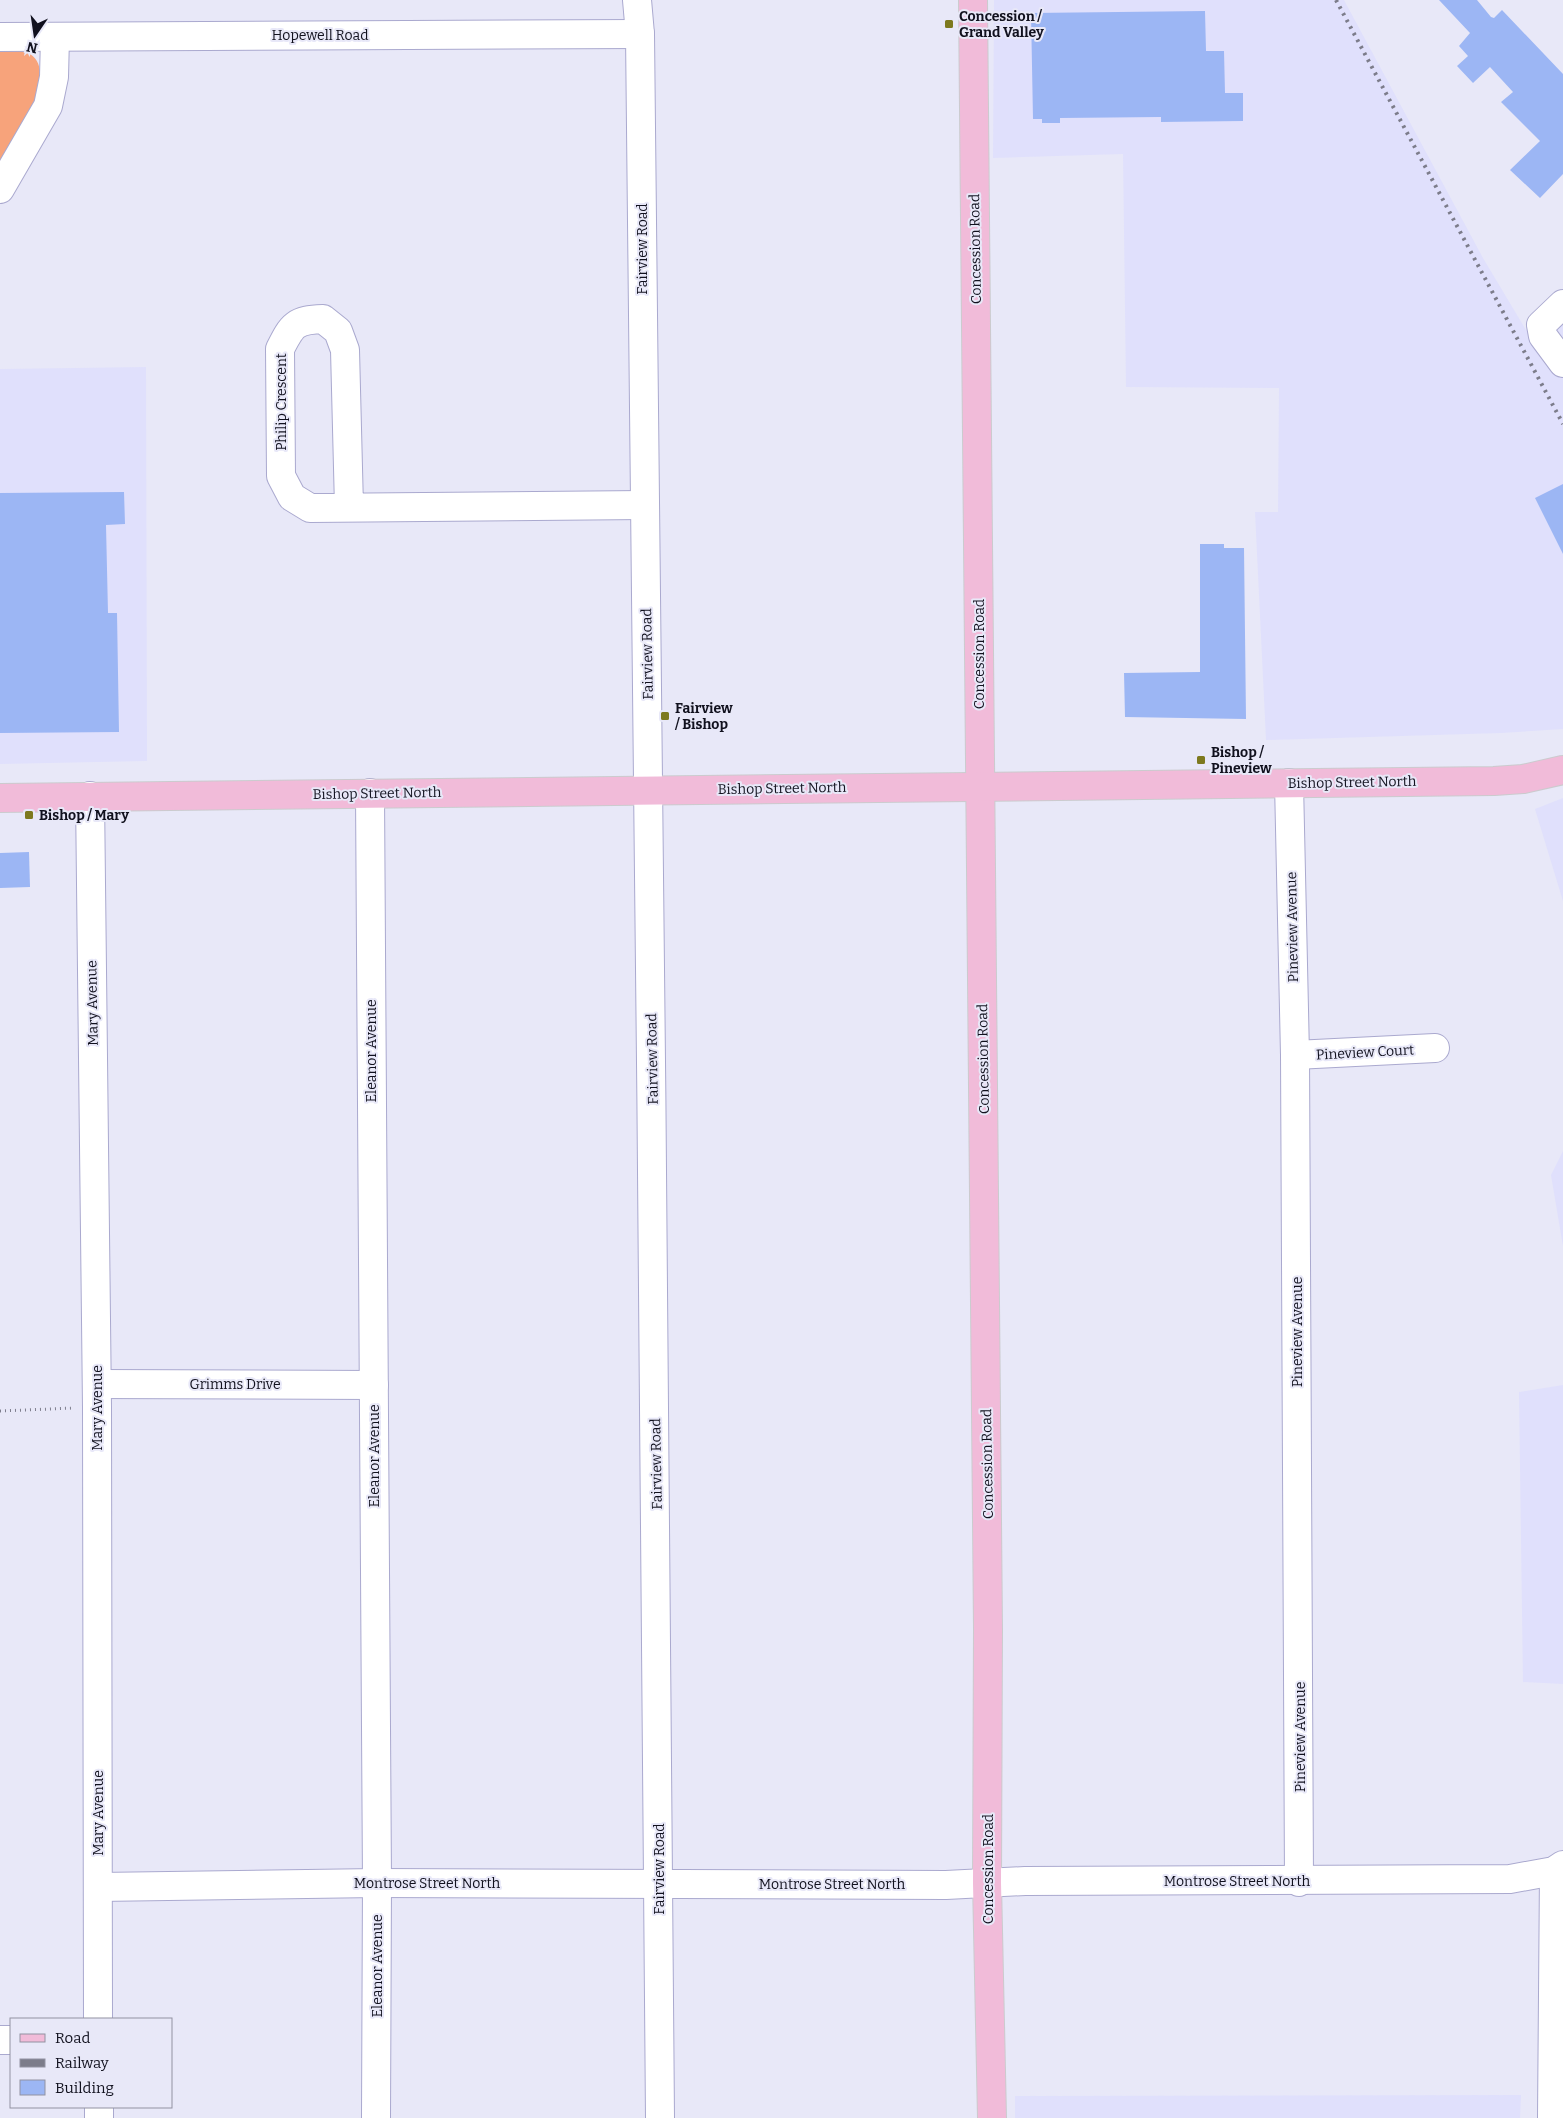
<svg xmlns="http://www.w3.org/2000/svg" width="1563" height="2118" font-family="Bitter,serif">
	<rect width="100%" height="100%" fill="#e8e8f8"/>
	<g fill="#e0e0fc">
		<polygon points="994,0 1344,0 1483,258 1526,330 1563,297 1563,729 1501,733 1266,740 1255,512 1278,512 1279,388 1126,387 1123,154 993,158"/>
		<polygon points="146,367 147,761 0,764 0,369"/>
		<polygon points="1563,798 1563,901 1535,809"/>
		<polygon points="1563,1151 1563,1246 1551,1175"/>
		<polygon points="1563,1385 1563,1684 1523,1682 1519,1392"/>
		<polygon points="1521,2095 1520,2118 1015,2118 1015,2096"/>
	</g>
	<path fill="#f7a37b" d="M0,51C10,51 22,49 30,54C61,73 12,145 0,165Z"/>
	<g fill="#9cb6f4">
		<polygon points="1439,0 1477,0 1491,17 1494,18 1502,10 1563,74 1563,174 1540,198 1510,170 1540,141 1501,102 1513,92 1490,67 1473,83 1457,66 1468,56 1459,46 1470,33"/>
		<polygon points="1205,11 1206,51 1224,51 1225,93 1243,93 1243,121 1161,122 1161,117 1060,118 1060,123 1042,123 1042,119 1033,119 1031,13"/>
		<polygon points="1563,484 1563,554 1535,498"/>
		<polygon points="124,492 125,524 106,525 108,613 117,613 119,732 0,733 0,493"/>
		<polygon points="1200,544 1224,544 1224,548 1244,548 1246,719 1125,717 1124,673 1200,672"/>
		<polygon points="29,852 30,887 0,888 0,853"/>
	</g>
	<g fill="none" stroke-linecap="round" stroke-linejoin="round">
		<g stroke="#aaa9cf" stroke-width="30">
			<g id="minor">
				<path d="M637,0L640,34C645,729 658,1423 660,2118"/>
				<polyline points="0,37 640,34"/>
				<polyline points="0,189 48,106 54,77 55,37"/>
				<polyline points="1563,304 1541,325 1543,336 1563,363"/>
				<path d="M349,507L345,350L338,331L323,319C295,320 292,325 280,349L281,476L292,497L310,508L644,505"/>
				<polyline points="1289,783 1295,1055 1299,1882"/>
				<polyline points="370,793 377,1883 376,2118"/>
				<polyline points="90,796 97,1407 98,2019"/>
				<polyline points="1295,1055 1435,1048"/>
				<polyline points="97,1384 374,1385"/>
				<polyline points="98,1887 377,1883 946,1885 1025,1881 1510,1879 1554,1871 1563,1865"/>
				<polyline points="0,2040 11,2040"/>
				<polyline points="99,2107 99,2118"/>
				<polyline points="1552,2118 1554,1871"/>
			</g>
		</g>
		<g stroke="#cbcbce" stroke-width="30">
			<g id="major">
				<polyline points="973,0 988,1629 987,1883 992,2118"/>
				<polyline points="0,798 1494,781 1523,779 1563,770"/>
			</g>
		</g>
		<polyline stroke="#7e7e8d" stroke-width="3" stroke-dasharray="1 4" stroke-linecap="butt" points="0,1411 74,1408"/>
		<use href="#minor" stroke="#fff" stroke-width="28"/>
		<use href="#major" stroke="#f1bbd9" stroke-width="28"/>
		<polyline stroke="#7c7c8a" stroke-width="4" stroke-dasharray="2.5 5" stroke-linecap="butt" points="1336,0 1563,424"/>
	</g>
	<g fill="#7d791e" stroke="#e8e8f8" stroke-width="2">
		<rect x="944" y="19" width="10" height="10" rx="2.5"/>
		<rect x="660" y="711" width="10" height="10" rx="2.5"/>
		<rect x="1196" y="755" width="10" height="10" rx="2.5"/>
		<rect x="24" y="810" width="10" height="10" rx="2.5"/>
	</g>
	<g text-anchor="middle" stroke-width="4" stroke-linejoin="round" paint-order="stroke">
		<g font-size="14" font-weight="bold" fill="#11111e" stroke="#e8e8f8" text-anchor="start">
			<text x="959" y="21">Concession /<tspan x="959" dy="16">Grand Valley</tspan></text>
			<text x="675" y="713">Fairview<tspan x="675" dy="16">/ Bishop</tspan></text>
			<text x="1211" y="757">Bishop /<tspan x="1211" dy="16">Pineview</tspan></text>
			<text x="39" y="820">Bishop / Mary</text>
		</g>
		<g font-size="14" fill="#11111e" stroke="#e8e8f8">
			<text x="320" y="40">Hopewell Road</text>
			<text transform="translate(642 249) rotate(-90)" y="5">Fairview Road</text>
			<text transform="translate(975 249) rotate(-91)" y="5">Concession Road</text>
			<text transform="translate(281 402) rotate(-90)" y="5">Philip Crescent</text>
			<text transform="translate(647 654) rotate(-91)" y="5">Fairview Road</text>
			<text transform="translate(979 654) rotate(-90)" y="5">Concession Road</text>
			<text transform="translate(1352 782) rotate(-1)" y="5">Bishop Street North</text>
			<text transform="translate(782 788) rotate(-1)" y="5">Bishop Street North</text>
			<text transform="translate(377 793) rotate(-1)" y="5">Bishop Street North</text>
			<text transform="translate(1292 927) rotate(-91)" y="5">Pineview Avenue</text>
			<text transform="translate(92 1003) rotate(-91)" y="5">Mary Avenue</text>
			<text transform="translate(371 1051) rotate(-90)" y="5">Eleanor Avenue</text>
			<text transform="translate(1365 1052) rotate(-3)" y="5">Pineview Court</text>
			<text transform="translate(652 1059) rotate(-91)" y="5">Fairview Road</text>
			<text transform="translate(983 1059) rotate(-91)" y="5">Concession Road</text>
			<text transform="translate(1297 1332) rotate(-90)" y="5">Pineview Avenue</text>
			<text x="235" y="1389">Grimms Drive</text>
			<text transform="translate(97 1408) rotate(-90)" y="5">Mary Avenue</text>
			<text transform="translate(374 1456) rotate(-90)" y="5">Eleanor Avenue</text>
			<text transform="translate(656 1464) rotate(-91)" y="5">Fairview Road</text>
			<text transform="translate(987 1464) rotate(-91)" y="5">Concession Road</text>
			<text transform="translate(1300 1737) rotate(-90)" y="5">Pineview Avenue</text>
			<text transform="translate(98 1813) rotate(-90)" y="5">Mary Avenue</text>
			<text transform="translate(659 1869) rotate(-90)" y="5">Fairview Road</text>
			<text transform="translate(988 1869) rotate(-90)" y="5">Concession Road</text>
			<text x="1237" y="1886">Montrose Street North</text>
			<text x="427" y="1888">Montrose Street North</text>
			<text x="832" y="1889">Montrose Street North</text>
			<text transform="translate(377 1966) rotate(-90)" y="5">Eleanor Avenue</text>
		</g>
	</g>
	<rect x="10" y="2018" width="162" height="90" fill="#e8e8f8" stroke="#9292a1"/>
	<rect x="20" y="2034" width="25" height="8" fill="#f1bbd9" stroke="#9292a1"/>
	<text x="55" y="2043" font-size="15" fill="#11111e">Road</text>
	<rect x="20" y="2059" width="25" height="8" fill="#7c7c8a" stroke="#9292a1"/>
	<text x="55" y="2068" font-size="15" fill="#11111e">Railway</text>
	<rect x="20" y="2080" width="25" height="15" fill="#9cb6f4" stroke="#9292a1"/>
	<text x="55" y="2093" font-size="15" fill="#11111e">Building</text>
	<g transform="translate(35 35) rotate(193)" stroke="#e8e8f8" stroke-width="4" paint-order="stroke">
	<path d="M0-4L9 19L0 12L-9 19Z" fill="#11111e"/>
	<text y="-8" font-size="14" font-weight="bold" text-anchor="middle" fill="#11111e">N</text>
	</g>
</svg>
